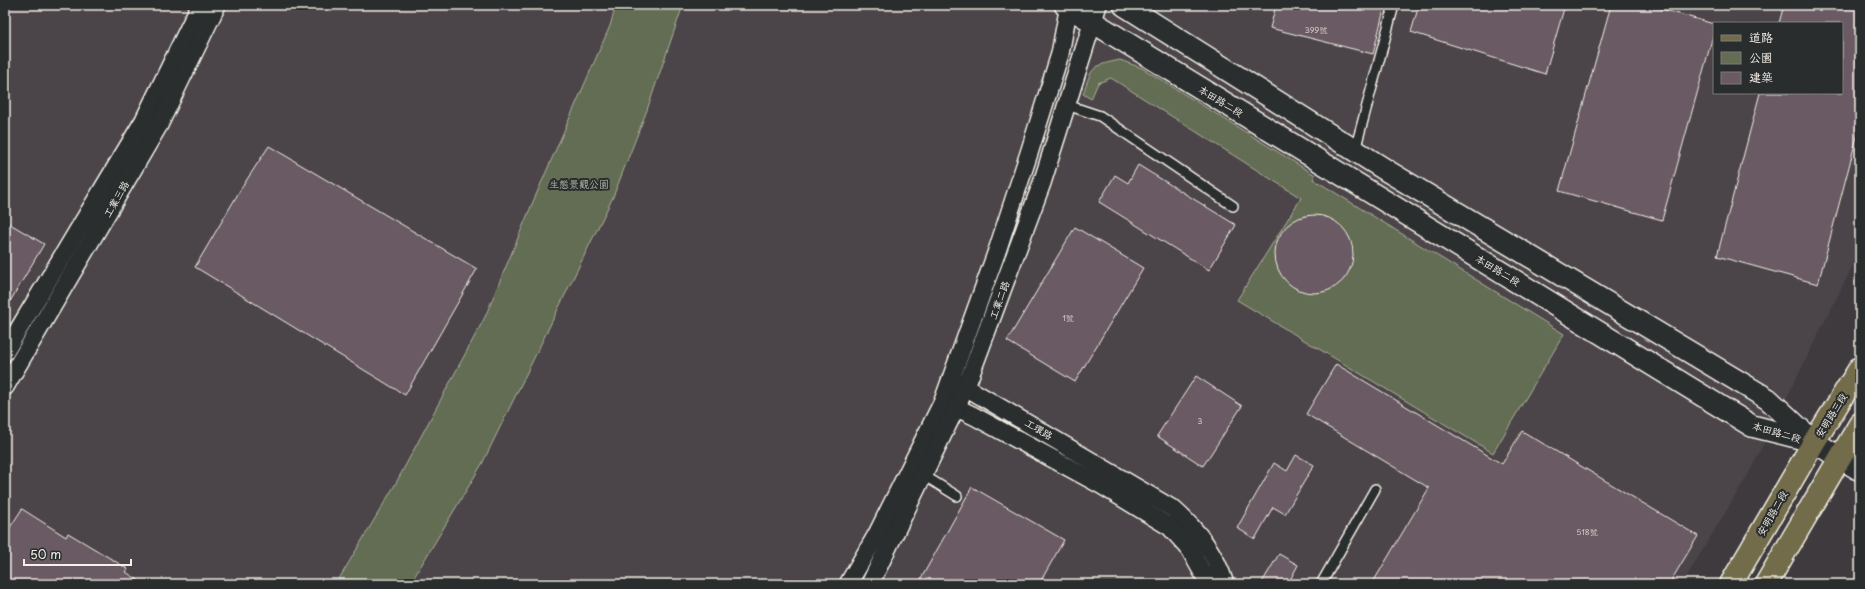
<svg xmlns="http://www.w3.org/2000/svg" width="1865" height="589" font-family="'Playpen Sans','LXGW WenKai TC',sans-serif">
	<rect width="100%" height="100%" fill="#3e3a3e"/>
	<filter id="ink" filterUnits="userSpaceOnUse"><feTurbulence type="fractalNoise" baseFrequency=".025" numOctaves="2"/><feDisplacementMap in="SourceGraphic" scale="8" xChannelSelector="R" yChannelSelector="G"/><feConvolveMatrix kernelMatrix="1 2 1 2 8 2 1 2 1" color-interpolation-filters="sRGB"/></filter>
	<g filter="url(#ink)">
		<path fill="#4c4449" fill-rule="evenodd" d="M5,5H1860V251L1748,475L1682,584H5ZM1714,23H1842V93H1714Z"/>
		<g fill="#646d53" stroke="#acaf9e">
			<polygon points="616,5 683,5 647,110 613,197 482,464 410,584 336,584 396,483 485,317 532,204 610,26"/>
			<path d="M1120,60L1142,68L1315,175L1313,179L1564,334L1493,453L1237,300L1301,198L1111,78L1098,83L1091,99L1083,94C1092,67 1091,66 1120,60Z"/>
		</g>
		<g fill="#6b5a63" stroke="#f4f1e8">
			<polygon points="1276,5 1385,5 1373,54 1270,28"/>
			<polygon points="1419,5 1565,5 1545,74 1411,32"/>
			<polygon points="1611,5 1647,5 1714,24 1714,32 1662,220 1559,191"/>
			<polygon points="1784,5 1860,5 1860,125 1818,284 1717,256 1760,93 1842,93 1842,23 1779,23"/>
			<polygon points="269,146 477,269 405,395 195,267 242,187"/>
			<polygon points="1138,165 1236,225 1209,270 1099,202 1115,175 1128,183"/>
			<circle cx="1314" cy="254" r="39"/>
			<polygon points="5,221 44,244 5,310"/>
			<polygon points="1075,227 1143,268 1075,382 1007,341"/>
			<polygon points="1336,364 1502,464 1522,431 1698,536 1669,584 1372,584 1429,488 1306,414"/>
			<polygon points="1196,376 1242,406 1203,466 1157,436"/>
			<polygon points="1296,455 1314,465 1285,514 1273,507 1255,539 1237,528 1274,463 1287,471"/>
			<polygon points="972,487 1064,540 1039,584 918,584"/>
			<polygon points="22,509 66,537 68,533 128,569 126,572 144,584 5,584 5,535"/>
			<polygon points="1279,554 1298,565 1288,584 1261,584"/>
		</g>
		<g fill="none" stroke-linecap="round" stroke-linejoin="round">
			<g stroke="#f4f1e8" stroke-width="12">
				<g id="service">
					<polyline points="1067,105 1100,116 1233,206"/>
					<polyline points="1355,150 1394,5"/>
					<polyline points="920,473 957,496"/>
					<polyline points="1321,584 1375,489"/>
				</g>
			</g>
			<g stroke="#f4f1e8" stroke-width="20">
				<g id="minor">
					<polyline points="5,352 144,120 200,5"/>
					<path d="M957,382L1173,509C1197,530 1215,552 1225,584"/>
					<polyline points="5,387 159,125 217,5"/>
					<polyline points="947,403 974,416 1101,485 1170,527 1189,548 1209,584"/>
					<polyline points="848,584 877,534 943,401 998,248 1030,150 1060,54 1069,5"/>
					<polyline points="870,584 966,387 1042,183 1098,5"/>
				</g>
			</g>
			<g stroke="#f4f1e8" stroke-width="24">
				<g id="tertiary">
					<polyline points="1065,5 1752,426 1812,441"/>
					<polyline points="1124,5 1389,172 1768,399 1814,442 1860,470"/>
				</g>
			</g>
			<g stroke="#f4f1e8" stroke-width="25">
				<g id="primary">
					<polyline points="1731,584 1814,442 1860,368"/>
					<polyline points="1766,584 1860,424"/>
				</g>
			</g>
			<use href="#service" stroke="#2a2d2e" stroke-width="9"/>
			<use href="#minor" stroke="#2a2d2e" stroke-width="17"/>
			<use href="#tertiary" stroke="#2a2d2e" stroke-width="21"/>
			<use href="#primary" stroke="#726c4b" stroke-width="22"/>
		</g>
	</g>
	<g text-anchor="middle" stroke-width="4" stroke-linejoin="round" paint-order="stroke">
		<g font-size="8" fill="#d2cbc7">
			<text x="1316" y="33">399號</text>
			<text x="1068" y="321">1號</text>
			<text x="1200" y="424">3</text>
			<text x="1587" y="535">518號</text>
		</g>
		<g font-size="10" fill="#f4f1e8" stroke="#2a2d2e">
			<text transform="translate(1221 101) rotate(31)" y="4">本田路二段</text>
			<text transform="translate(116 199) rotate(-60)" y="4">工業三路</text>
			<text transform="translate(1498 270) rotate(31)" y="4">本田路二段</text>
			<text transform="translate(999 300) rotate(-70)" y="4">工業二路</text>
			<text transform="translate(1831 415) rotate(-58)" y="4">安明路三段</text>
			<text transform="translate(1039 429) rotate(31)" y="4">工環路</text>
			<text transform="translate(1777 432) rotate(16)" y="4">本田路二段</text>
			<text transform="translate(1772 513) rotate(-60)" y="4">安明路二段</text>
		</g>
		<g font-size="10" fill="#b3b6a5" stroke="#2a2d2e">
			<text x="579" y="188">生態景觀公園</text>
		</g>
	</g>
	<rect width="1865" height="589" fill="none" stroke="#2a2d2e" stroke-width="20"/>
	<rect x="10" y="10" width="1845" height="569" fill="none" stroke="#f4f1e8" stroke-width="1.5" filter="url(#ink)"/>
	<rect x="1713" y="22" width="130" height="72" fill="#2a2d2e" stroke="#7b7b78"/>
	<rect x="1721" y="35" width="20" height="6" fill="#726c4b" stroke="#7b7b78"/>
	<text x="1749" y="42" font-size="12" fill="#f4f1e8">道路</text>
	<rect x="1721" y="52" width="20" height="12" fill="#646d53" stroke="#7b7b78"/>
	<text x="1749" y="62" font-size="12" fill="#f4f1e8">公園</text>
	<rect x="1721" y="72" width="20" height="12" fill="#6b5a63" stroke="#7b7b78"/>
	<text x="1749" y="82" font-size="12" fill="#f4f1e8">建築</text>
	<path d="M24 559v6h107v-6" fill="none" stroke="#f4f1e8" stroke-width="2"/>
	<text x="30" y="559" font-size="12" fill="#f4f1e8" stroke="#2a2d2e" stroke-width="3" paint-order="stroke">50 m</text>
</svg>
